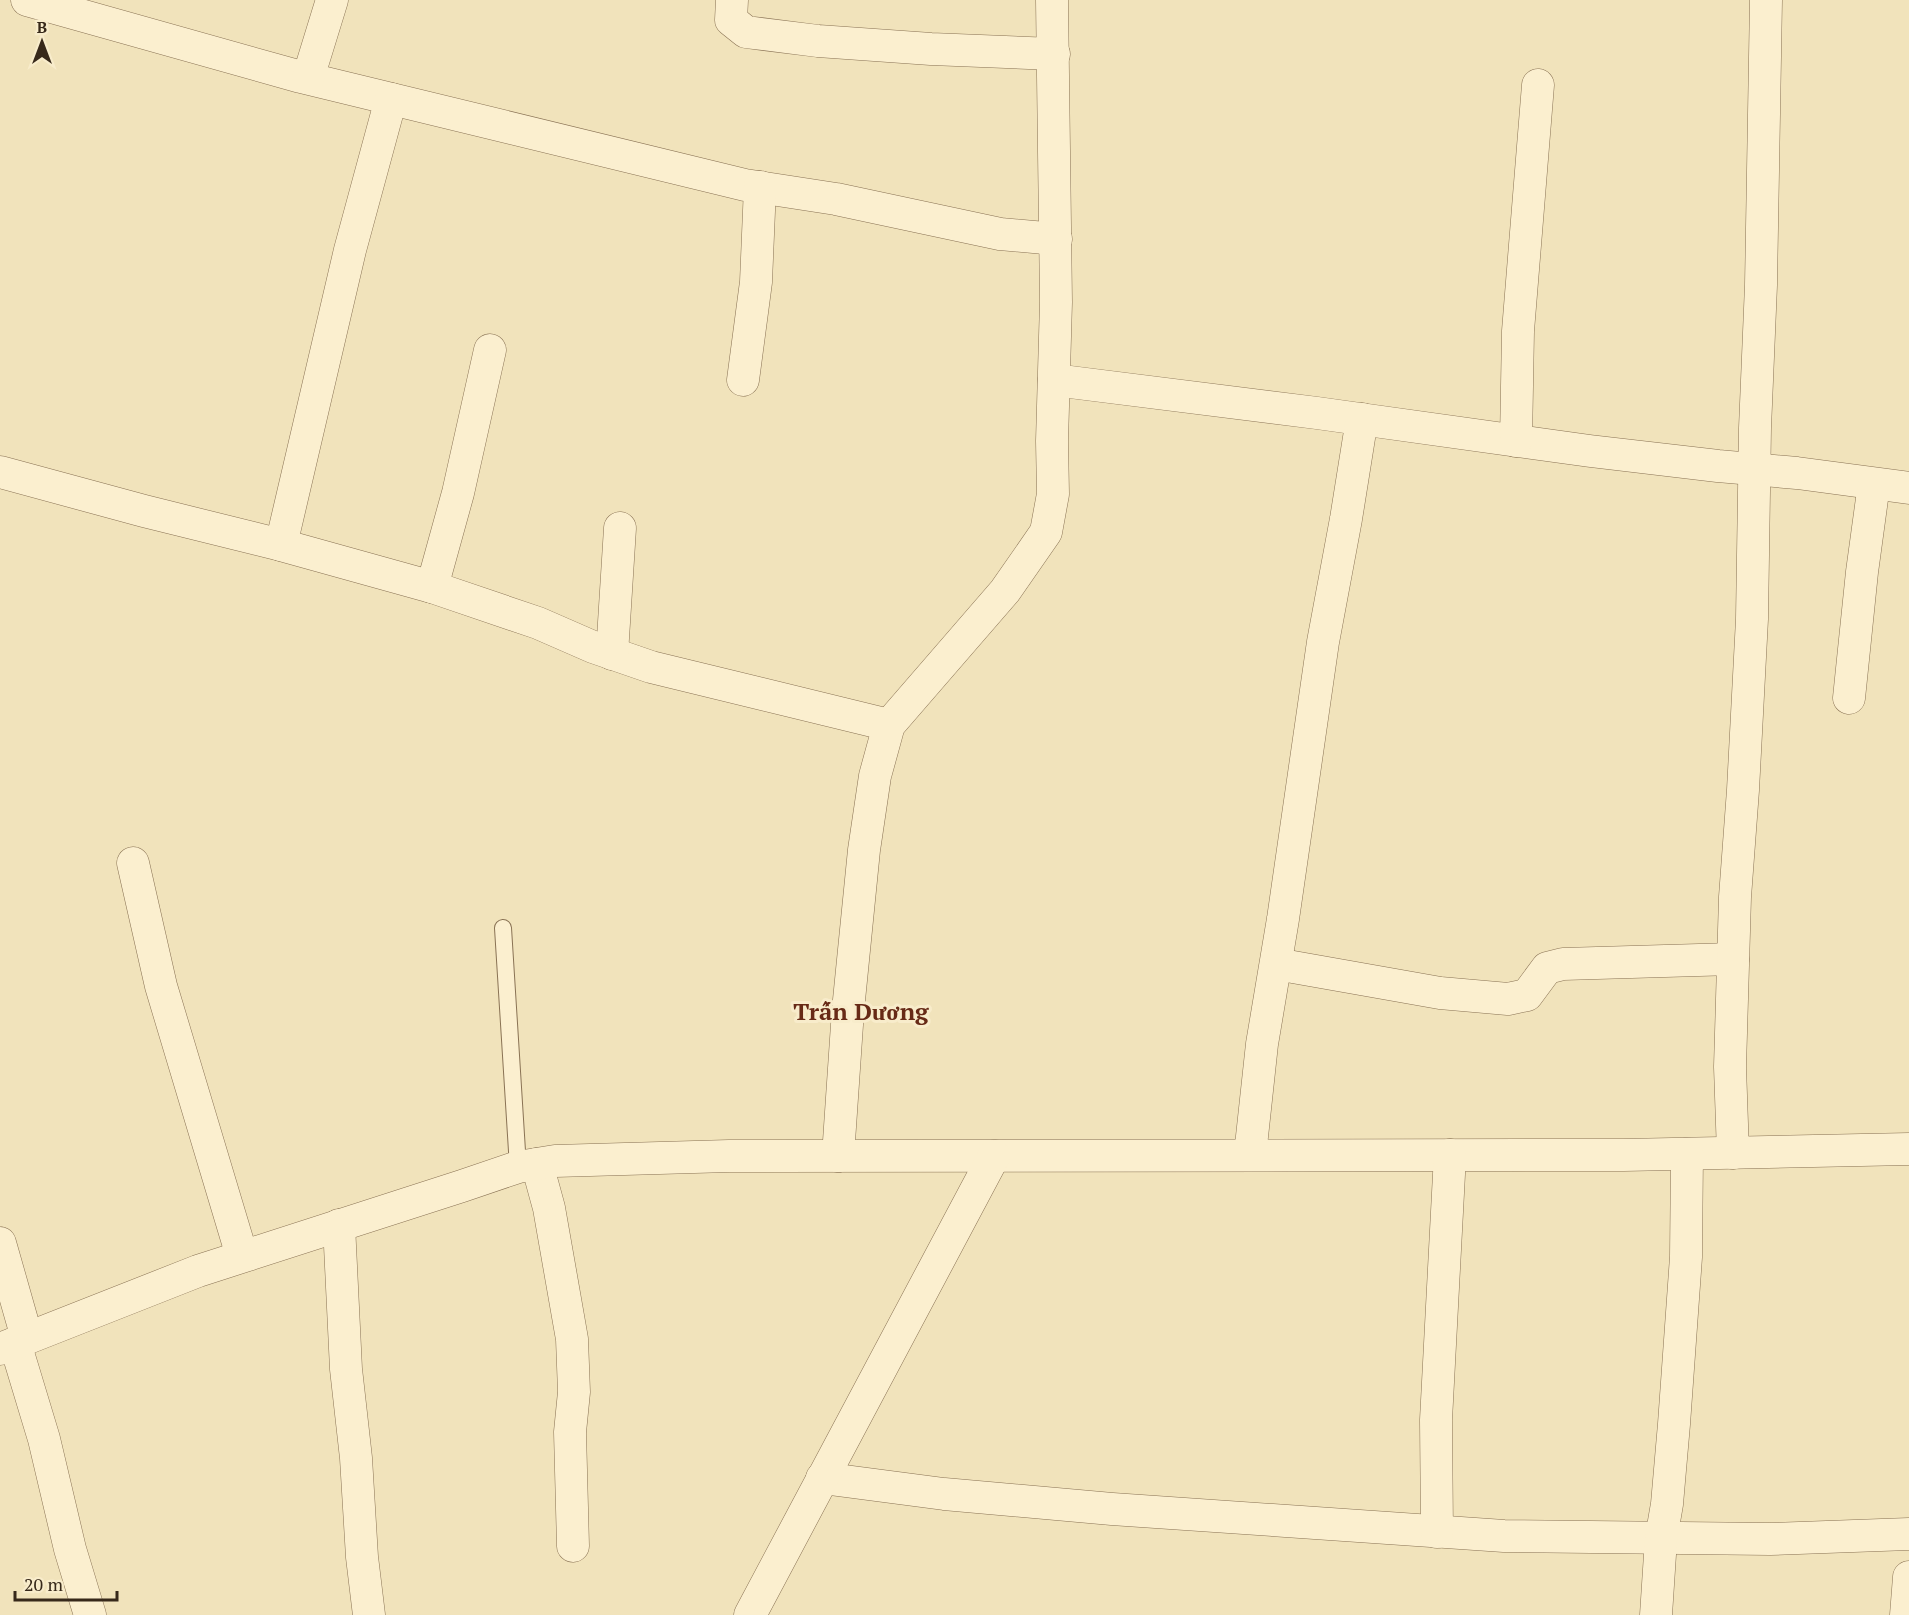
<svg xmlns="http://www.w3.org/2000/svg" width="1909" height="1615" font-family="'PT Serif',serif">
	<rect width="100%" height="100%" fill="#f1e3bb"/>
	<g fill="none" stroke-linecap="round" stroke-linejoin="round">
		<g stroke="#897254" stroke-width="18">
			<polyline id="service" points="503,928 518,1167"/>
		</g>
		<g stroke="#897254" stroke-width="33">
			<g id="minor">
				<polyline points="27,0 301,77 745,185 836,199 1000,234 1056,239"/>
				<polyline points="732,0 731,20 746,32 818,41 931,49 1054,54"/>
				<polyline points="308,78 332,0"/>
				<polyline points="743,380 756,282 760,187"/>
				<polyline points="1054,380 1317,413 1590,451 1718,466 1797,473 1909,488"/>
				<polyline points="1516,441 1518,331 1538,85"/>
				<polyline points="0,472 144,511 281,545 432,587 538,623 593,647 651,667 889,725"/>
				<polyline points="281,545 350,250 391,99"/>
				<polyline points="432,587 458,493 490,350"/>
				<polyline points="612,654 620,528"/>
				<polyline points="1849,698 1862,572 1874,484"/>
				<polyline points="133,863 161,986 242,1256"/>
				<polyline points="1276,964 1440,993 1508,999 1527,995 1547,968 1563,964 1733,959"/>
				<polyline points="1733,1153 1730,1067 1735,897 1743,790 1752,619 1755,428 1761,285 1766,0"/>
				<polyline points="1250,1155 1262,1044 1283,919 1323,642 1346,519 1362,419"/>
				<polyline points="838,1156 848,1010 864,850 875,776 889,725 1005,591 1046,532 1053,494 1052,441 1056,302 1052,0"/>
				<polyline points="537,1164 549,1208 572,1339 574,1392 570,1432 573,1546"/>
				<polyline points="339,1225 346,1369 356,1458 362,1557 369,1615"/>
				<polyline points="0,1243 27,1338"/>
				<polyline points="15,1343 44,1439 70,1549 90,1615"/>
				<polyline points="0,1349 198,1271 462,1186 518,1167 555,1161 729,1156 1624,1155 1909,1149"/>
				<polyline points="822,1478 944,1494 1112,1509 1504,1536 1770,1539 1909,1534"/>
				<polyline points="1437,1532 1436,1420 1450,1155"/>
				<polyline points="750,1615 994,1156"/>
				<polyline points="1656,1615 1661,1539 1667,1504 1674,1424 1686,1257 1687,1154"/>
				<polyline points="1906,1615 1909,1577"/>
			</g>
		</g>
		<use href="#service" stroke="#fbefcf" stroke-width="16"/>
		<use href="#minor" stroke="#fbefcf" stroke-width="32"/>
	</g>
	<g text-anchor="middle" stroke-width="6" stroke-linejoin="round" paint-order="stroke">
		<g font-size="24" font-weight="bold" fill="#672a16" stroke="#f8eccb">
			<text x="861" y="1020">Trấn Dương</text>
		</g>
	</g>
	<g transform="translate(42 42)" stroke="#f8eccb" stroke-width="4.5" paint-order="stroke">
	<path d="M0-4.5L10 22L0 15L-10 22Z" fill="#37291a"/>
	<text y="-9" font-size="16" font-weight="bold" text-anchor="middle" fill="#37291a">B</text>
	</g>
	<path d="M15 1591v9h102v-9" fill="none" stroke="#37291a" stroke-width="3"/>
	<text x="24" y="1591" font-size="18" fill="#37291a" stroke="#f8eccb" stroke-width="4.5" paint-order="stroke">20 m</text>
</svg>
